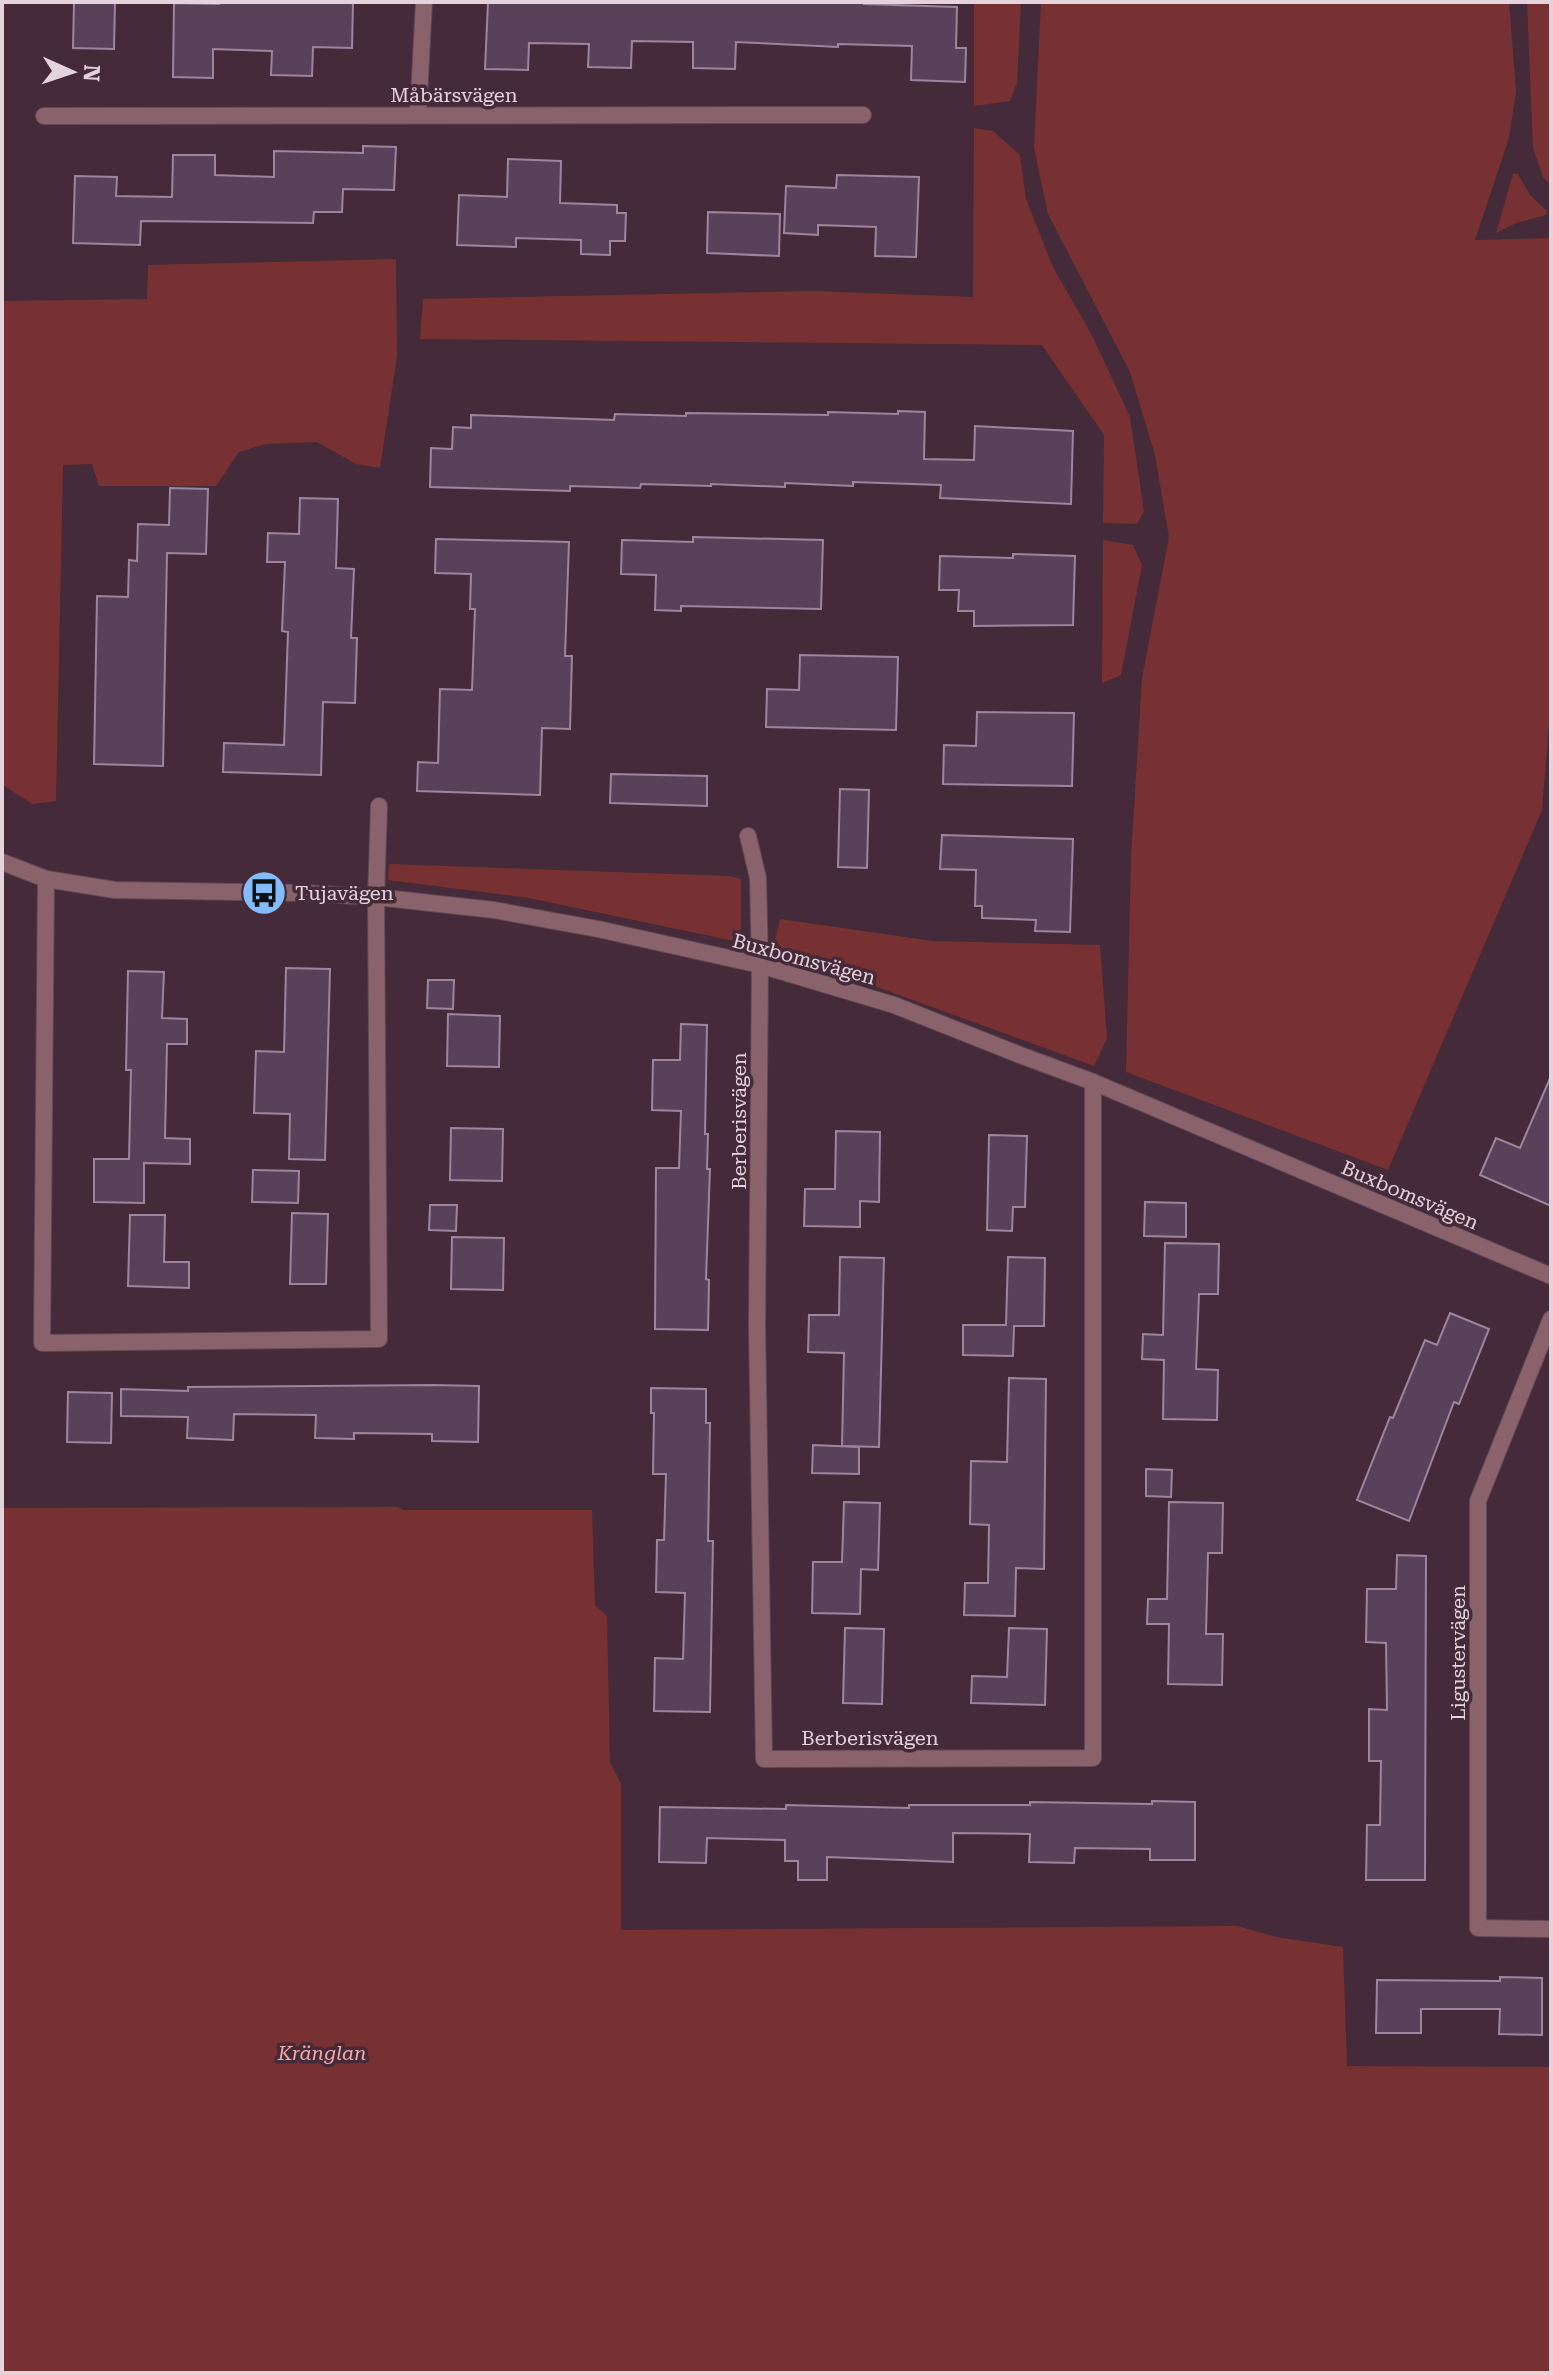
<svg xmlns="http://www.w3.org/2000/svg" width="1553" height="2375" font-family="'Roboto Serif',serif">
	<rect width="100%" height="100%" fill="#452a39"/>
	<g fill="#783132">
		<polygon points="974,2 1021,2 1017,83 1010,101 974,106"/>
		<polygon points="1041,2 1509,2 1516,91 1509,138 1475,240 1551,238 1551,700 1542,810 1388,1170 1126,1072 1131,858 1142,678 1169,537 1155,455 1130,372 1048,214 1034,148"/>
		<polygon points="1527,2 1551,2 1551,185 1543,177 1533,148"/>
		<polygon points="974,128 993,131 1020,155 1026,199 1053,267 1093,337 1130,417 1144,511 1137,524 1103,523 1104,435 1042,345 420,339 423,299 814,291 973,297"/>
		<polygon points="1513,174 1518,174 1530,195 1547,211 1546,215 1516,223 1496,233"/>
		<polygon points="396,259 397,356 380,468 356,464 317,442 266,444 239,452 216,486 99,486 92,464 63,465 56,801 32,804 2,784 2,301 147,299 148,265"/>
		<polygon points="1103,540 1133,545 1142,565 1121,675 1102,683"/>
		<polygon points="389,864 729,876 741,879 741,928 734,941 529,898 388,880"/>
		<polygon points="780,919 933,941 1100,945 1107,1038 1094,1066 773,949"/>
		<polygon points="398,1507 403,1510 592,1510 595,1605 607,1616 610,1762 621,1784 621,1930 1237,1926 1276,1937 1343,1947 1347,2066 1551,2067 1551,2373 2,2373 2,1508"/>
	</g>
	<g fill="#594259" stroke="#9e859e" stroke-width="2">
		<polygon points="74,2 115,2 114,49 73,48"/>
		<polygon points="219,2 353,2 352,48 313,47 312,76 271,75 272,51 213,49 213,78 173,77 174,3 219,4"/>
		<polygon points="488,2 864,2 864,4 957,7 956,48 966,48 965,82 911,80 912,46 838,44 838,47 736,42 735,69 693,68 693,42 632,41 631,68 588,67 589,44 529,43 528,70 485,69"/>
		<polygon points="363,146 396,147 394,190 343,189 342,212 314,212 313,223 141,221 140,245 73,243 75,176 117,177 116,196 172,197 173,155 215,155 215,175 274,177 274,151 363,153"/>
		<polygon points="508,159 561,161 560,203 617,205 617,213 626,213 625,241 610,241 610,255 581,254 581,240 516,238 516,247 457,245 459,195 507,197"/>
		<polygon points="837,175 919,177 916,257 875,256 876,227 818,225 818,235 784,233 786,186 836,188"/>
		<polygon points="708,212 780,214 779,256 707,253"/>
		<polygon points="898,411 925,412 924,459 974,460 975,426 1073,431 1071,504 940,498 941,485 853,482 853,486 785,483 785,487 711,484 711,486 641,484 640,488 570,486 570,491 430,487 431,448 452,449 453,427 471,428 471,415 614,420 615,414 686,416 686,413 828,415 828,412 898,414"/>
		<polygon points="170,488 208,489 206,554 167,553 163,766 94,764 97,596 128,597 129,560 137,561 138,524 169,525"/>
		<polygon points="300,498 338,499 336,568 354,569 351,638 357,638 355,703 323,702 321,775 223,772 224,743 284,745 288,632 282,631 285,562 267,562 268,533 299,534"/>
		<polygon points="693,537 823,540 821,609 681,606 681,611 655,610 656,575 621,574 622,540 693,542"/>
		<polygon points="436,539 569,542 565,656 572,656 570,729 542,728 540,795 417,791 418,762 438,763 440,689 472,690 475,609 470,609 471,574 435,573"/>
		<polygon points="1013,554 1075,556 1073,625 974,626 974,611 958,611 959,590 939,590 940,556 1013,558"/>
		<polygon points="800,655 898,657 896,730 766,727 767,689 799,690"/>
		<polygon points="977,712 1074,713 1072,786 943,784 944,745 976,746"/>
		<polygon points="611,774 707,776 707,806 610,803"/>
		<polygon points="840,789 869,790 867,868 838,867"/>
		<polygon points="942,835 1073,839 1070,932 1035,931 1036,920 982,918 982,906 975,906 976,870 940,869"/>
		<polygon points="286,968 330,969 325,1160 289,1159 290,1114 254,1113 256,1051 284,1052"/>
		<polygon points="128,971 164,972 162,1018 187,1019 187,1044 167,1044 165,1138 190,1139 190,1164 144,1163 144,1203 94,1202 94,1159 129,1159 131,1070 126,1070"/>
		<polygon points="428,980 454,980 453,1009 427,1008"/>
		<polygon points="448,1014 500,1016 499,1067 447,1066"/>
		<polygon points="681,1024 707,1025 705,1134 708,1134 707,1169 710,1169 706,1279 709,1280 708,1330 655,1329 656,1168 679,1168 681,1111 652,1110 653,1060 680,1060"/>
		<polygon points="1551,1076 1551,1206 1480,1175 1496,1138 1520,1148"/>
		<polygon points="451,1128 503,1129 502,1181 450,1180"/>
		<polygon points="836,1131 880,1132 879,1202 860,1201 860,1227 804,1226 805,1189 835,1189"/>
		<polygon points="989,1135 1027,1136 1025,1207 1013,1207 1012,1231 987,1230"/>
		<polygon points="253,1170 299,1171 298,1203 252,1202"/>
		<polygon points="1145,1202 1186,1203 1186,1237 1144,1236"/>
		<polygon points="430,1205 457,1205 456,1231 429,1230"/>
		<polygon points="292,1213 328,1214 326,1284 290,1284"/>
		<polygon points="130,1215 165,1215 164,1262 189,1262 189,1288 128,1286"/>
		<polygon points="452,1237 504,1238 503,1290 451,1289"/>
		<polygon points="1165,1243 1219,1244 1218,1294 1199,1294 1196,1369 1218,1370 1217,1420 1163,1419 1164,1360 1142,1359 1143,1334 1163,1335"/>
		<polygon points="840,1257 884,1258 879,1447 842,1446 844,1353 808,1352 809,1315 839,1315"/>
		<polygon points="1008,1257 1045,1258 1044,1326 1014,1326 1013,1356 963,1355 963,1325 1006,1325"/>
		<polygon points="1450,1313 1489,1329 1459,1404 1454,1402 1409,1521 1357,1500 1390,1417 1393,1418 1425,1340 1437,1345"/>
		<polygon points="1009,1378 1046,1379 1044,1569 1016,1568 1015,1616 964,1615 965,1583 988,1583 989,1525 970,1524 971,1461 1007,1462"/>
		<polygon points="433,1385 479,1386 478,1442 432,1441 432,1434 354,1433 354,1439 315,1438 316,1415 234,1414 233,1440 187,1438 188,1417 121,1416 121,1389 188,1391 188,1387"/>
		<polygon points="651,1388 706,1389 706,1423 710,1423 708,1541 713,1541 710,1712 654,1711 655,1658 683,1659 685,1593 656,1592 657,1540 664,1540 666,1474 653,1474 654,1413 651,1413"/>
		<polygon points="68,1392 112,1393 111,1443 67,1442"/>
		<polygon points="813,1445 859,1447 859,1474 812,1473"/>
		<polygon points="1146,1469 1172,1470 1171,1497 1146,1496"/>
		<polygon points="844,1502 880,1503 878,1570 861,1569 860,1614 812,1613 813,1562 842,1562"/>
		<polygon points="1169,1502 1223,1503 1222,1553 1208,1553 1206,1634 1223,1634 1222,1685 1168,1684 1169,1624 1147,1624 1148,1599 1167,1599"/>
		<polygon points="1397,1555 1426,1556 1425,1880 1366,1880 1367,1825 1380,1825 1381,1761 1369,1761 1369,1709 1387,1710 1386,1643 1366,1642 1367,1589 1396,1589"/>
		<polygon points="845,1628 884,1629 882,1704 843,1703"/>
		<polygon points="1009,1628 1047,1629 1045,1705 971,1703 972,1676 1007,1677"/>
		<polygon points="1152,1801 1195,1802 1195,1860 1150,1860 1150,1849 1075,1848 1074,1863 1029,1862 1030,1834 953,1833 953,1862 827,1857 827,1880 798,1880 798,1861 785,1861 785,1840 707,1838 706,1863 659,1862 660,1807 786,1809 786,1805 909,1808 909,1805 1030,1805 1030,1802 1152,1804"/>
		<polygon points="1500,1977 1542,1978 1542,2035 1499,2034 1500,2009 1421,2009 1421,2033 1376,2033 1377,1980 1500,1981"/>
	</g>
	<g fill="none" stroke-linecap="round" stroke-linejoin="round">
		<g stroke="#624856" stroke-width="18">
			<g id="lane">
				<polyline points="748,836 758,878 760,965"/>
				<polyline points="376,897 379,806"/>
			</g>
		</g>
		<g stroke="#624856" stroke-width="18">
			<g id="street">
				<polyline points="418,115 424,2"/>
				<polyline points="44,116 863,115"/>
				<polyline points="2,862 46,879 115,890 304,893 376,897 494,910 598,929 760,965 894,1005 1020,1055 1093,1082 1551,1276"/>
				<polyline points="46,879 42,1343 379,1339 376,897"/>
				<polyline points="760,965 757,1325 764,1759 1093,1758 1093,1082"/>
				<polyline points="1551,1319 1478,1501 1478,1928 1551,1929"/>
			</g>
		</g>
		<use href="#lane" stroke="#8a626b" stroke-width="16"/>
		<use href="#street" stroke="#8a626b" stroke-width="16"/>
	</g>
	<defs>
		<g id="bus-disc" transform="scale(2.3)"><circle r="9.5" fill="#84bcfb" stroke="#452a39"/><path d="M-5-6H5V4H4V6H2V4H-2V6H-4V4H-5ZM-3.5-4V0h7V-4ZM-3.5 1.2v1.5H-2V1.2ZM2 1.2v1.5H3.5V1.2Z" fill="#111"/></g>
	</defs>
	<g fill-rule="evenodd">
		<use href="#bus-disc" x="264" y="893"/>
	</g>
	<g text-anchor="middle" stroke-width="7" stroke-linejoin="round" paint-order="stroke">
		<g font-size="20" fill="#e5d3dc" stroke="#452a39">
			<text x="454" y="102">Måbärsvägen</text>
			<text transform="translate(804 959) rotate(15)" y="7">Buxbomsvägen</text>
			<text transform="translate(739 1121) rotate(-90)" y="7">Berberisvägen</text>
			<text transform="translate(1410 1195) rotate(23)" y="7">Buxbomsvägen</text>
			<text transform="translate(1458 1653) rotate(-90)" y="7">Ligustervägen</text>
			<text x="870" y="1745">Berberisvägen</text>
		</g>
		<g font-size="20" fill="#e5d3dc" stroke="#452a39" text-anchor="start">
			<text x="295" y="900">Tujavägen</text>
		</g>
		<g font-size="20" font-style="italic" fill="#f5aaa7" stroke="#452a39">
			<text x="322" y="2060">Kränglan</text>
		</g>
	</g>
	<rect width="1553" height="2375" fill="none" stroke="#e5d3dc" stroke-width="8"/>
	<g transform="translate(72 72) rotate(93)" stroke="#452a39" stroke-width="6" paint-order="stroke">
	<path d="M0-6L14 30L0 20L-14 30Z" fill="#e5d3dc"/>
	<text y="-12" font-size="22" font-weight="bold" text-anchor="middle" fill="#e5d3dc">N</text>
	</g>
</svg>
